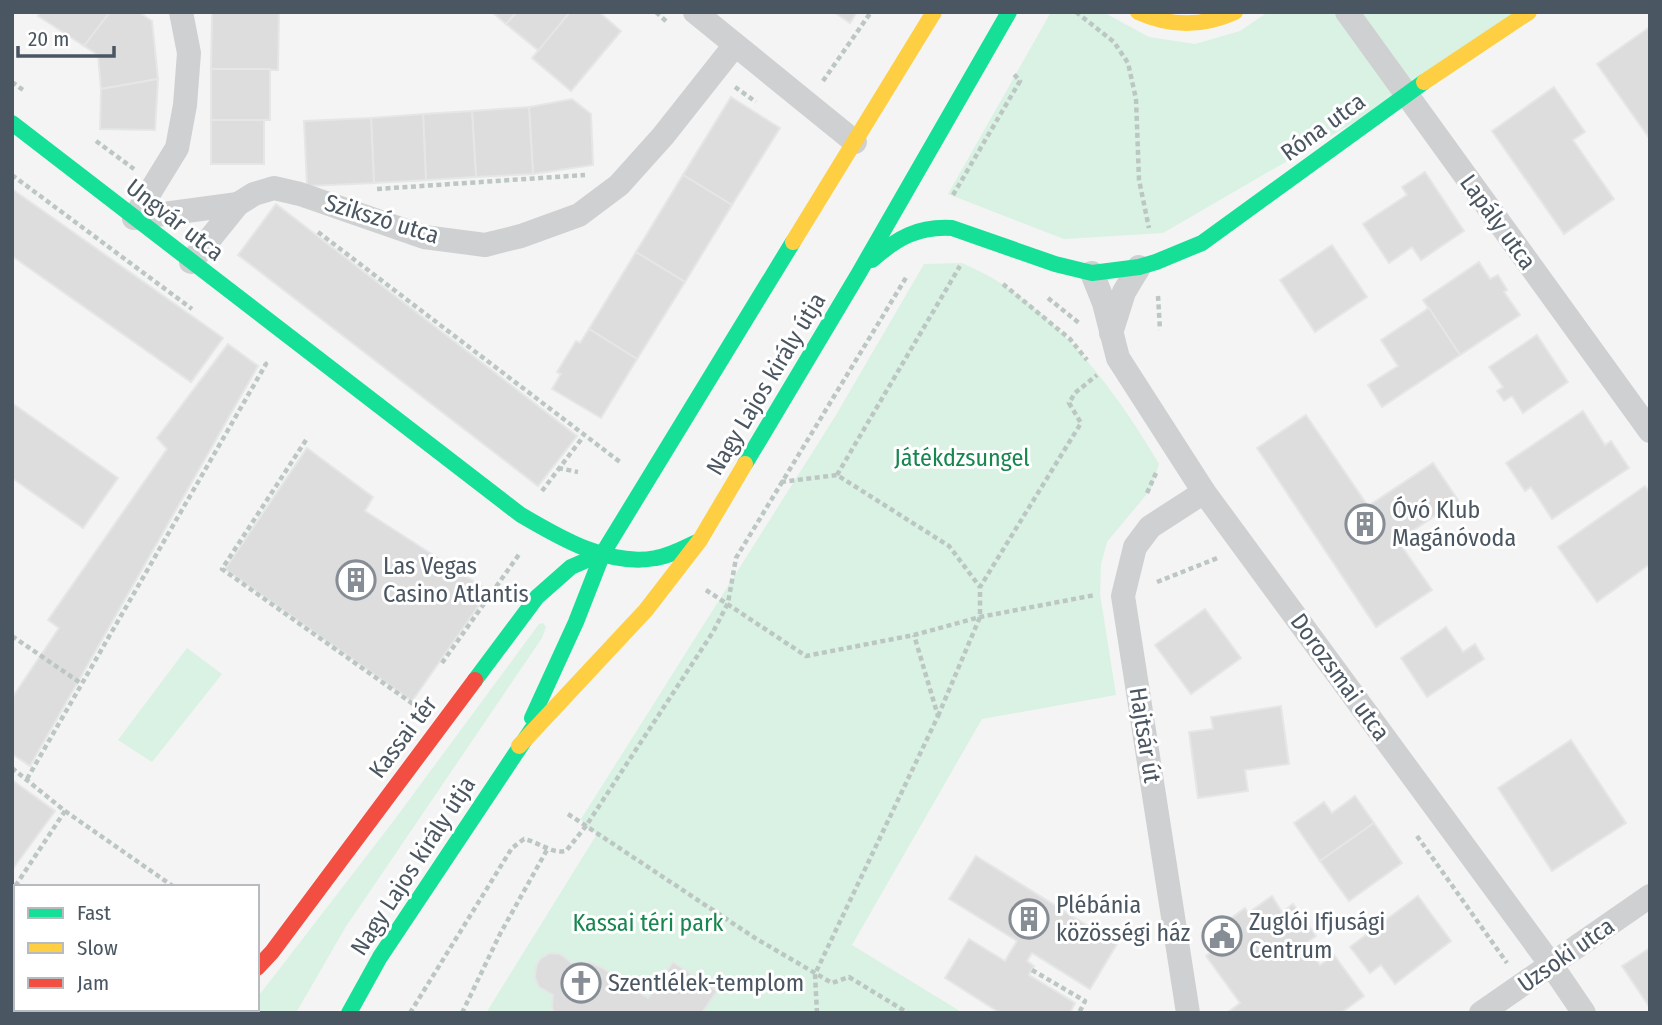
<svg xmlns="http://www.w3.org/2000/svg" width="1662" height="1025" font-family="'Fira Sans Condensed',sans-serif">
	<rect width="100%" height="100%" fill="#f4f4f4"/>
	<g fill="#d9f2e3">
		<polygon points="1051,12 1103,12 1149,37 1195,44 1240,31 1268,12 1520,12 1403,94 1163,233 1064,239 948,194"/>
		<path d="M962,263C977,270 992,277 1005,286C1071,331 1119,396 1159,464L1151,489L1107,542L1101,564L1100,594L1116,695L982,719L852,945L963,1013H486L597,834L586,826L581,819L836,415L924,264Z"/>
		<polygon points="543,623 546,627 542,638 345,928 296,1013 246,1013 249,1009 257,1009 257,998 392,823 539,624"/>
		<polygon points="187,648 222,674 152,762 118,740"/>
	</g>
	<g fill="#ddddde" stroke="#e5e6e7" stroke-width="2">
		<polygon points="40,12 110,12 84,46 38,16"/>
		<polygon points="110,12 139,12 152,21 158,79 101,89 98,55 84,46"/>
		<polygon points="212,12 279,12 278,70 211,69"/>
		<polygon points="492,12 517,12 506,24"/>
		<polygon points="517,12 570,12 539,51 506,24"/>
		<polygon points="570,12 599,12 621,31 571,91 532,58"/>
		<polygon points="834,12 857,12 850,23"/>
		<polygon points="1650,27 1650,139 1597,64"/>
		<rect x="211" y="69" width="59" height="51"/>
		<polygon points="158,79 155,130 100,129 101,89"/>
		<polygon points="1554,87 1585,132 1573,140 1614,199 1564,234 1492,131"/>
		<polygon points="731,97 780,128 732,205 683,175"/>
		<polygon points="572,99 591,114 593,165 533,174 529,107"/>
		<polygon points="529,107 533,174 476,177 472,111"/>
		<polygon points="472,111 476,177 426,180 423,114"/>
		<polygon points="423,114 426,180 374,183 371,118"/>
		<polygon points="371,118 374,183 307,186 304,121"/>
		<rect x="211" y="120" width="53" height="44"/>
		<polygon points="1425,172 1464,231 1421,260 1412,247 1389,263 1363,224 1407,195 1402,187"/>
		<polygon points="683,175 732,205 685,282 636,252"/>
		<polygon points="12,189 223,338 191,382 12,256"/>
		<polygon points="276,204 577,436 538,486 238,255"/>
		<polygon points="1332,245 1367,297 1315,332 1280,280"/>
		<polygon points="636,252 685,282 637,359 589,329"/>
		<polygon points="1479,262 1490,279 1498,275 1507,290 1504,292 1520,315 1460,355 1423,300"/>
		<polygon points="1429,308 1460,355 1382,407 1368,385 1398,366 1381,340"/>
		<polygon points="589,329 637,359 601,418 552,389 561,374 557,372 576,341 580,343"/>
		<polygon points="1537,335 1568,382 1523,413 1512,396 1504,401 1497,391 1503,387 1489,367"/>
		<polygon points="228,344 258,366 30,766 12,754 12,698 59,628 48,620 167,449 157,438"/>
		<polygon points="12,403 118,478 83,528 12,478"/>
		<polygon points="1583,411 1605,445 1611,441 1629,468 1552,519 1531,487 1525,491 1506,463"/>
		<polygon points="1306,415 1368,506 1433,463 1458,500 1398,541 1432,590 1376,627 1257,448"/>
		<polygon points="307,448 373,497 365,511 489,591 412,701 225,569"/>
		<polygon points="1645,486 1650,492 1650,564 1597,602 1558,547"/>
		<polygon points="1205,609 1241,658 1191,694 1155,645"/>
		<polygon points="1446,627 1463,652 1475,644 1484,659 1427,697 1401,658"/>
		<polygon points="1281,706 1289,764 1245,770 1248,791 1198,798 1189,732 1213,729 1211,717"/>
		<polygon points="1571,740 1626,823 1552,871 1498,788"/>
		<polygon points="12,780 55,811 12,870"/>
		<polygon points="1355,796 1374,823 1320,861 1294,823 1324,802 1332,813"/>
		<polygon points="1374,823 1402,863 1349,901 1320,861"/>
		<polygon points="976,856 1117,944 1090,989 1032,953 1027,961 1034,966 1029,975 1075,1003 1070,1013 1000,1013 945,978 969,939 1005,961 1017,941 949,899"/>
		<polygon points="1272,896 1282,912 1293,904 1316,936 1305,944 1320,965 1334,955 1364,996 1341,1013 1227,1013 1240,1003 1206,956 1216,948 1207,936 1245,908 1248,913"/>
		<polygon points="1418,896 1451,941 1395,984 1381,965 1370,973 1350,947"/>
		<polygon points="1650,948 1650,1008 1622,966"/>
		<polygon points="550,953 560,954 572,963 589,962 601,967 648,998 673,962 717,991 702,1013 554,1013 552,1007 553,995 539,987 535,978 536,966 540,959"/>
	</g>
	<g fill="none" stroke-linecap="round" stroke-linejoin="round">
		<g stroke="#bcc7c4" stroke-width="4.5" stroke-dasharray="5 3.5" stroke-linecap="butt">
			<polyline points="656,12 668,23"/>
			<polyline points="1076,12 1114,42 1128,63 1136,99 1139,180 1149,228"/>
			<polyline points="823,81 871,12"/>
			<polyline points="12,82 23,90"/>
			<polyline points="735,87 756,102"/>
			<polyline points="96,141 134,169"/>
			<polyline points="12,175 192,309"/>
			<polyline points="377,189 585,175"/>
			<polyline points="953,195 1020,81 1012,72"/>
			<polyline points="318,232 620,462"/>
			<polyline points="1003,284 1070,339 1087,360"/>
			<polyline points="1158,296 1160,330"/>
			<polyline points="1048,298 1079,323"/>
			<polyline points="306,440 222,569 413,704 415,701"/>
			<polyline points="558,468 578,472"/>
			<polyline points="837,475 960,266"/>
			<polyline points="781,482 837,475 949,546 980,587"/>
			<polyline points="542,491 583,437"/>
			<polyline points="1147,493 1156,473"/>
			<polyline points="1157,582 1220,557"/>
			<polyline points="706,590 806,656 914,635 980,617 1095,595"/>
			<polyline points="12,636 82,684"/>
			<polyline points="442,663 520,553"/>
			<polyline points="938,716 980,617 980,587 1081,423 1069,403 1075,393 1097,375"/>
			<polyline points="12,768 65,811 12,891"/>
			<polyline points="27,779 266,364 264,362"/>
			<polyline points="65,811 174,887"/>
			<polyline points="568,814 755,938 832,983 849,977 908,1013"/>
			<polyline points="1417,836 1507,963"/>
			<polyline points="1032,970 1085,1001 1079,1013"/>
			<polyline points="12,999 16,1002"/>
			<polyline points="25,1009 30,1013"/>
			<path d="M410,1013L512,848L524,839C539,842 551,854 566,851L586,826L713,632L728,603L736,558L907,276"/>
			<polyline points="462,1013 500,934 548,848"/>
			<polyline points="817,1013 815,974 938,716 914,635"/>
		</g>
		<g stroke="#ced0d2" stroke-width="24">
			<polyline points="695,12 855,142"/>
			<polyline points="1347,12 1650,431"/>
			<polyline points="134,218 177,148 185,105 189,53 181,12"/>
			<polyline points="134,218 238,204"/>
			<polyline points="191,262 238,204 254,194 274,188 300,194 424,237 485,245 521,236 579,215 619,185 663,136 735,45"/>
			<polyline points="1092,273 1104,303 1118,358 1204,492 1552,966 1584,1013"/>
			<polyline points="1111,333 1124,292 1139,267"/>
			<polyline points="1188,1013 1123,596 1135,547 1150,527 1204,492"/>
			<polyline points="1481,1013 1650,896"/>
		</g>
		<g stroke="#16e098" stroke-width="16">
			<path d="M12,123L521,515C560,538 609,567 656,558C670,556 684,548 697,542"/>
			<path d="M872,260C897,238 918,226 952,228L1055,264L1092,273L1139,267L1156,262L1202,243L1424,82"/>
			<polyline points="745,464 859,273 1009,12"/>
			<polyline points="475,680 537,597 571,567 603,553"/>
			<polyline points="532,718 576,622 603,553 793,242"/>
			<polyline points="212,1013 217,1009"/>
			<polyline points="349,1013 380,957 532,729"/>
		</g>
		<g stroke="#ffcf43" stroke-width="16">
			<path d="M1138,12C1171,27 1202,27 1235,12"/>
			<polyline points="1424,82 1529,12"/>
			<polyline points="793,242 934,12"/>
			<polyline points="519,746 646,610 700,540 745,464"/>
		</g>
		<polyline stroke="#f24e42" stroke-width="16" points="257,968 272,952 475,680"/>
	</g>
	<defs>
		<g id="building-ring" transform="scale(2.0125)"><circle r="9.5" fill="#fff" stroke="#868d94" stroke-width="1.5"/><path d="M-4-6H4V6H1V3H-1V6H-4ZM-2.5-4.3h1.7v1.8h-1.7ZM.8-4.3h1.7v1.8H.8ZM-2.5-1h1.7V.8h-1.7ZM.8-1h1.7V.8H.8Z" fill="#868d94"/></g>
		<g id="civic-ring" transform="scale(2.0125)"><circle r="9.5" fill="#fff" stroke="#868d94" stroke-width="1.5"/><path d="M-.6-6.5H3V-4.5H.6V-3L4-1V1h2V6H-6V1h2V-1L-.6-3ZM-1.2 2.5V6h2.4V2.5Z" fill="#868d94"/></g>
		<g id="church-ring" transform="scale(2.0125)"><circle r="9.5" fill="#fff" stroke="#868d94" stroke-width="1.5"/><path d="M-1.2-6h2.4v3.5h3.3v2.4h-3.3V6h-2.4V-.1h-3.3v-2.4h3.3Z" fill="#868d94"/></g>
	</defs>
	<g fill-rule="evenodd">
		<use href="#building-ring" x="1365" y="524"/>
		<use href="#building-ring" x="356" y="580"/>
		<use href="#building-ring" x="1029" y="919"/>
		<use href="#civic-ring" x="1222" y="936"/>
		<use href="#church-ring" x="581" y="983"/>
	</g>
	<g text-anchor="middle" stroke-width="6" stroke-linejoin="round" paint-order="stroke">
		<g font-size="24" fill="#4a5661" stroke="#fff">
			<text transform="translate(1323 127) rotate(-36)" y="8">Róna utca</text>
			<text transform="translate(382 219) rotate(17)" y="8">Szikszó utca</text>
			<text transform="translate(175 220) rotate(38)" y="8">Ungvár utca</text>
			<text transform="translate(1498 222) rotate(54)" y="8">Lapály utca</text>
			<text transform="translate(766 384) rotate(-59)" y="8">Nagy Lajos király útja</text>
			<text transform="translate(1340 677) rotate(54)" y="8">Dorozsmai utca</text>
			<text transform="translate(1145 735) rotate(81)" y="8">Hajtsár út</text>
			<text transform="translate(403 737) rotate(-53)" y="8">Kassai tér</text>
			<text transform="translate(413 866) rotate(-57)" y="8">Nagy Lajos király útja</text>
			<text transform="translate(1566 955) rotate(-35)" y="8">Uzsoki utca</text>
		</g>
		<g font-size="24" fill="#17864f" stroke="#fff">
			<text x="962" y="466">Játékdzsungel</text>
			<text x="648" y="931">Kassai téri park</text>
		</g>
		<g font-size="24" fill="#4a5661" stroke="#fff" text-anchor="start">
			<text x="1392" y="518">Óvó Klub<tspan x="1392" dy="28">Magánóvoda</tspan></text>
			<text x="383" y="574">Las Vegas<tspan x="383" dy="28">Casino Atlantis</tspan></text>
			<text x="1056" y="913">Plébánia<tspan x="1056" dy="28">közösségi ház</tspan></text>
			<text x="1249" y="930">Zuglói Ifjusági<tspan x="1249" dy="28">Centrum</tspan></text>
			<text x="608" y="991">Szentlélek-templom</text>
		</g>
	</g>
	<rect width="1662" height="1025" fill="none" stroke="#4a5661" stroke-width="28"/>
	<rect x="14" y="885" width="245" height="126" fill="#ffffff" stroke="#b7bbc0" stroke-width="2"/>
	<rect x="28" y="908" width="35" height="10" fill="#16e098" stroke="#b7bbc0" stroke-width="2"/>
	<text x="77" y="920" font-size="21" fill="#4a5661">Fast</text>
	<rect x="28" y="943" width="35" height="10" fill="#ffcf43" stroke="#b7bbc0" stroke-width="2"/>
	<text x="77" y="955" font-size="21" fill="#4a5661">Slow</text>
	<rect x="28" y="978" width="35" height="10" fill="#f24e42" stroke="#b7bbc0" stroke-width="2"/>
	<text x="77" y="990" font-size="21" fill="#4a5661">Jam</text>
	<path d="M18 46v10h96v-10" fill="none" stroke="#4a5661" stroke-width="3.5"/>
	<text x="28" y="46" font-size="21" fill="#4a5661" stroke="#ffffff" stroke-width="5" paint-order="stroke">20 m</text>
</svg>
